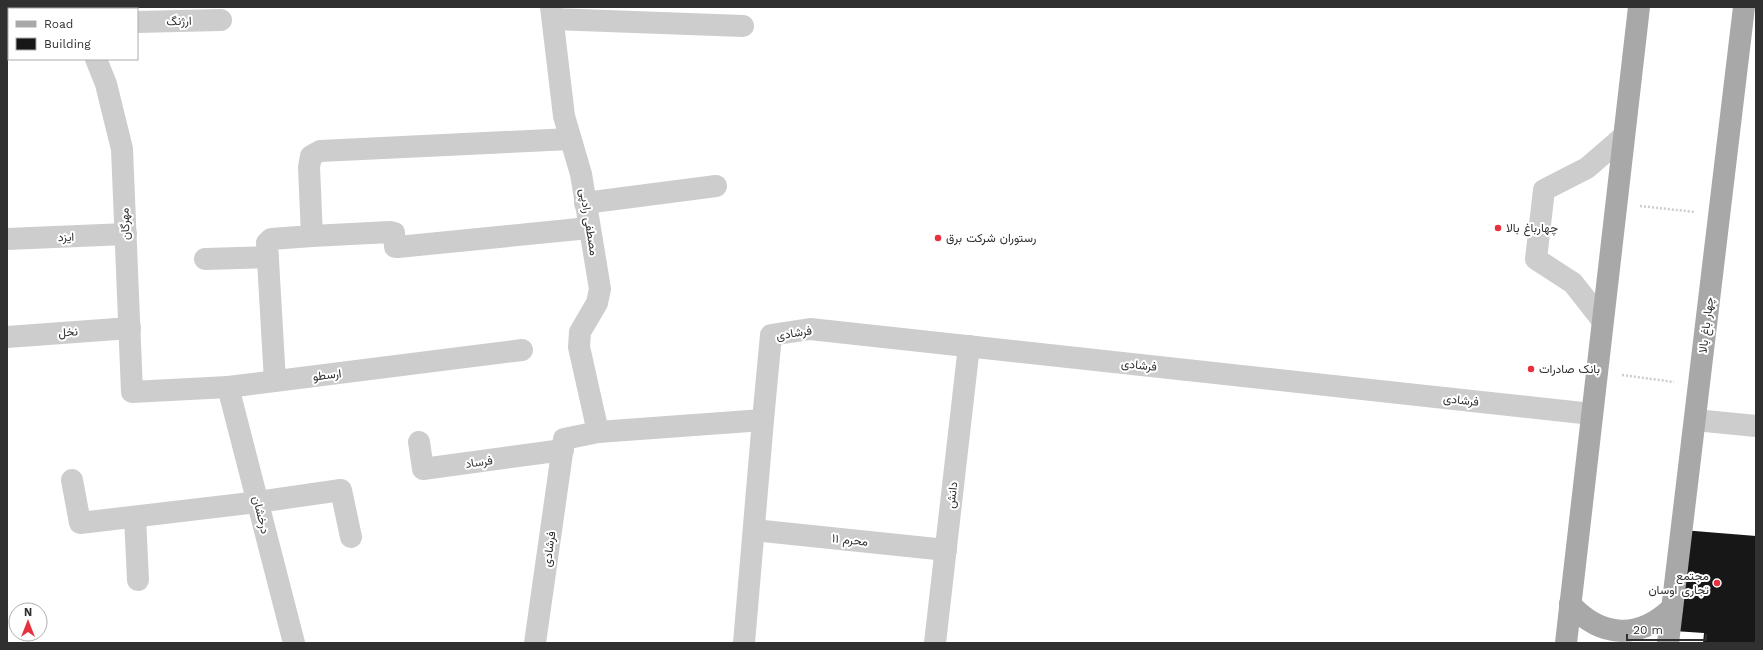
<svg xmlns="http://www.w3.org/2000/svg" width="1763" height="650" font-family="'Work Sans',Vazirmatn,sans-serif">
	<rect width="100%" height="100%" fill="#fff"/>
	<polygon fill="#171717" points="1682,530 1756,536 1756,643 1703,643 1704,633 1674,631"/>
	<g fill="none" stroke-linecap="round" stroke-linejoin="round">
		<g stroke="#cdcdcd" stroke-width="2.5" stroke-dasharray="2 2" stroke-linecap="butt">
			<polyline points="1640,206 1695,212"/>
			<polyline points="1622,375 1674,382"/>
		</g>
		<g stroke="#cdcdcd" stroke-width="22">
			<polyline points="76,7 76,9"/>
			<polyline points="551,7 564,116 581,174 600,289 597,303 580,332 579,347 598,432"/>
			<polyline points="553,19 743,26"/>
			<polyline points="137,22 221,20"/>
			<polyline points="7,28 9,28"/>
			<polyline points="96,59 106,84 122,149 132,392 228,387 522,350"/>
			<polyline points="585,203 716,186"/>
			<polyline points="312,236 390,232 394,233 395,247 398,247 589,228"/>
			<polyline points="7,239 126,234"/>
			<polyline points="205,259 268,257"/>
			<polyline points="1602,320 1573,283 1536,259 1544,190 1587,168 1624,136"/>
			<polyline points="7,337 130,328"/>
			<polyline points="275,381 267,243 271,239 312,236 309,167 311,156 320,151 570,139"/>
			<polyline points="228,387 294,643"/>
			<polyline points="1695,420 1756,426"/>
			<polyline points="419,442 423,469 563,450"/>
			<polyline points="72,480 80,523 258,502 341,490 351,537"/>
			<polyline points="135,517 138,580"/>
			<polyline points="754,530 946,550"/>
			<polyline points="535,643 564,439 598,432 763,420 771,335 810,329 1592,414"/>
			<polyline points="744,643 763,420"/>
			<polyline points="935,643 969,346"/>
		</g>
		<g stroke="#a8a8a8" stroke-width="22">
			<path d="M1570,604C1601,638 1639,640 1672,608"/>
			<polyline points="1566,643 1639,7"/>
			<polyline points="1668,643 1744,7"/>
		</g>
	</g>
	<g fill="#e6323e" stroke="#fff" stroke-width="1.5">
		<circle cx="1498" cy="228" r="4"/>
		<circle cx="938" cy="238" r="4"/>
		<circle cx="1531" cy="369" r="4"/>
		<circle cx="1717" cy="583" r="4"/>
	</g>
	<g text-anchor="middle" stroke-width="4" stroke-linejoin="round" paint-order="stroke">
		<g font-size="12" fill="#303030" stroke="#fff">
			<text transform="translate(179 21) rotate(-2)" y="4">ارژنگ</text>
			<text transform="translate(589 222) rotate(81)" y="4">مصطفی رادپی</text>
			<text transform="translate(125 224) rotate(-92)" y="4">مهرگان</text>
			<text transform="translate(66 237) rotate(-2)" y="4">ایزد</text>
			<text transform="translate(1706 325) rotate(-83)" y="4">چهار باغ بالا</text>
			<text transform="translate(68 332) rotate(-4)" y="4">نخل</text>
			<text transform="translate(794 333) rotate(-9)" y="4">فرشادی</text>
			<text transform="translate(1139 365) rotate(6)" y="4">فرشادی</text>
			<text transform="translate(327 375) rotate(-7)" y="4">ارسطو</text>
			<text transform="translate(1461 400) rotate(6)" y="4">فرشادی</text>
			<text transform="translate(479 462) rotate(-8)" y="4">فرساد</text>
			<text transform="translate(952 495) rotate(-84)" y="4">دانش</text>
			<text transform="translate(261 515) rotate(76)" y="4">درخشان</text>
			<text transform="translate(850 540) rotate(6)" y="4">۱۱ محرم</text>
			<text transform="translate(549 549) rotate(-82)" y="4">فرشادی</text>
		</g>
		<g font-size="12" fill="#303030" stroke="#fff" text-anchor="start">
			<text x="1506" y="232">چهارباغ بالا</text>
			<text x="946" y="242">رستوران شرکت برق</text>
			<text x="1539" y="373">بانک صادرات</text>
			<text x="1709" y="580" text-anchor="end">مجتمع<tspan x="1709" dy="14">تجاری اوسان</tspan></text>
		</g>
	</g>
	<rect width="1763" height="650" fill="none" stroke="#303030" stroke-width="16"/>
	<rect x="8" y="8" width="130" height="52" fill="#ffffff" stroke="#acacac"/>
	<rect x="16" y="21" width="20" height="6" fill="#a8a8a8" stroke="#acacac"/>
	<text x="44" y="28" font-size="12" fill="#303030">Road</text>
	<rect x="16" y="38" width="20" height="12" fill="#171717" stroke="#acacac"/>
	<text x="44" y="48" font-size="12" fill="#303030">Building</text>
	<g transform="translate(28 622)"><circle r="19" fill="#ffffff" stroke="#acacac"/>
	<path d="M0-3L7 15L0 10L-7 15Z" fill="#e6323e"/>
	<text y="-6" font-size="11" font-weight="bold" text-anchor="middle" fill="#303030">N</text>
	</g>
	<path d="M1627 634v6h79v-6" fill="none" stroke="#303030" stroke-width="2"/>
	<text x="1633" y="634" font-size="12" fill="#303030" stroke="#ffffff" stroke-width="3" paint-order="stroke">20 m</text>
</svg>
